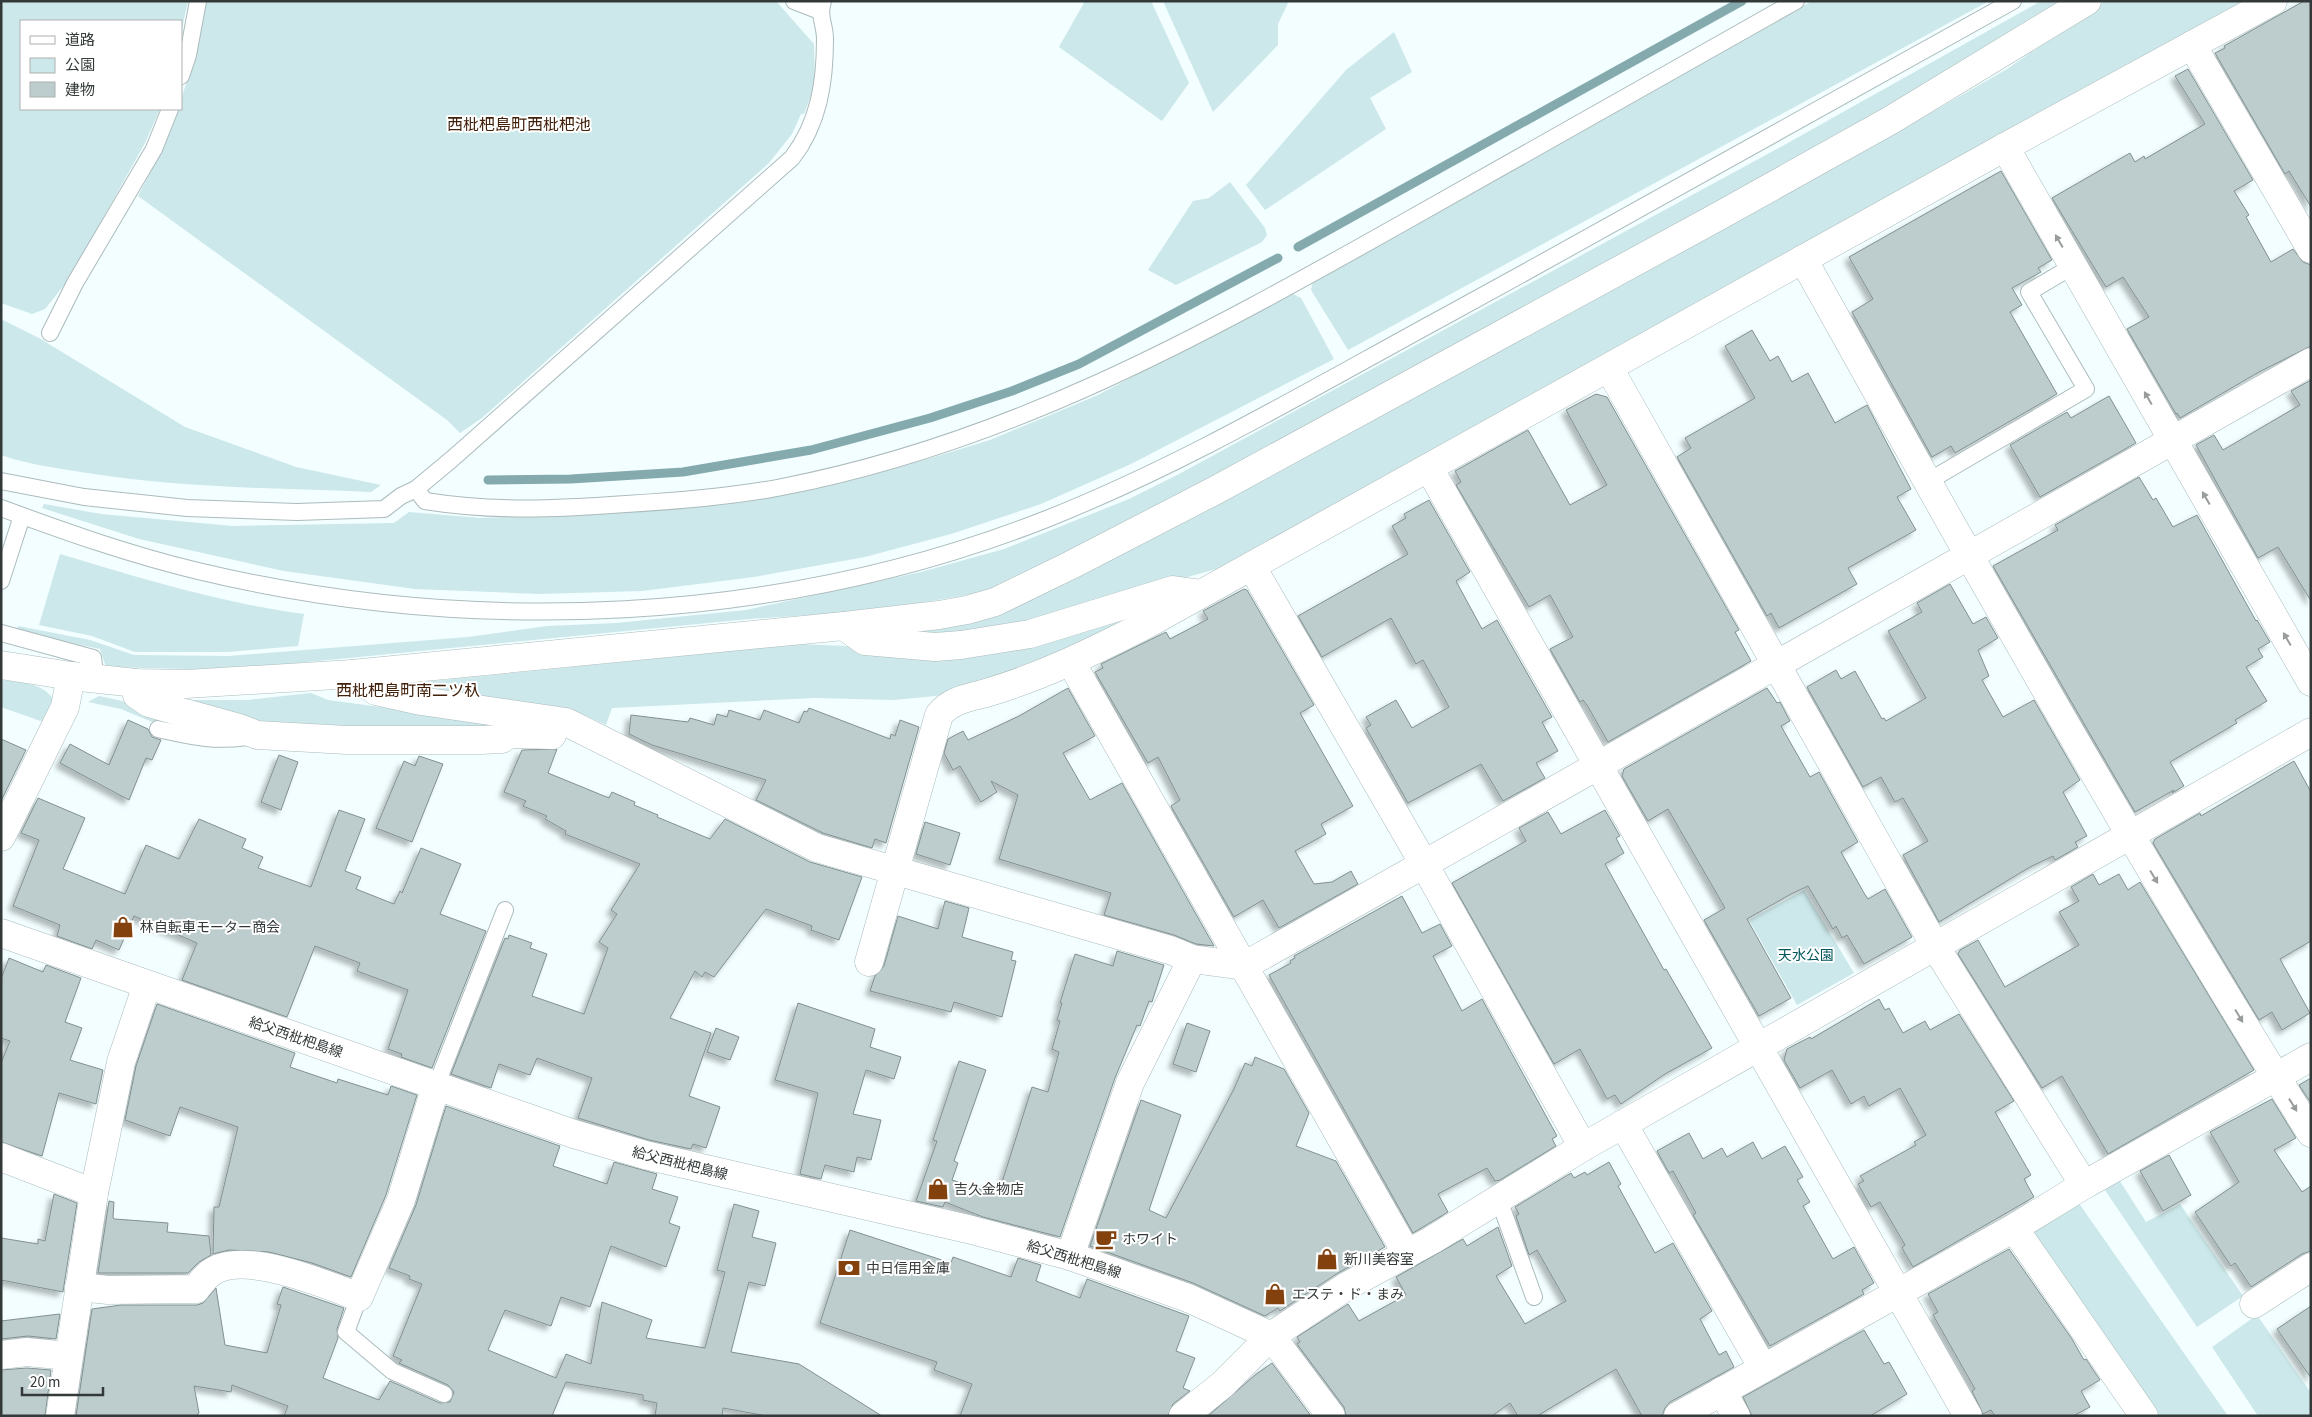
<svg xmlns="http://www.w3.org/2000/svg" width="2312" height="1417" font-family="'Source Sans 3','Noto Sans JP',sans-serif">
	<defs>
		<filter id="shadow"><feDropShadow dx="-4.5" dy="4.5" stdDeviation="2.5" flood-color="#0004"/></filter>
	</defs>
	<rect width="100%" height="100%" fill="#f2feff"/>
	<g fill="#cce8ea">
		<polygon points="1,1 188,1 181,33 181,21 21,21 21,109 160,109 145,143 69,279 45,309 32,314 1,303"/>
		<polygon points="205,1 776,1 814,44 815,85 804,114 801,114 792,134 769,163 482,418 460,433 447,420 138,196 159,156 178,109 181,109 181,99 194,61"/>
		<polygon points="1085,1 1151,1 1189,83 1162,121 1059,47"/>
		<polygon points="1163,1 1289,1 1278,24 1278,45 1213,112"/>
		<polygon points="1812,1 1989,1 1348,350 1311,290 1313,280"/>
		<polygon points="2041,1 2055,1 2056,4 1880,114 1191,490 1043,566 979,593 872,611 749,619 226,670 106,667 100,649 17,632 18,626 90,640 134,655 229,656 468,637 547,626 616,623 746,610 921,572 1004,549 1129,499 1179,474 1786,144"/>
		<polygon points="2105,1 2243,1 2201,24 2184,39 1231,565 971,637 900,632 1233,493 1461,372 1901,130 2007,69"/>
		<polygon points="1394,32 1412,72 1370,98 1386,129 1265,210 1246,185 1346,70"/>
		<polygon points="1230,182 1265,228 1267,235 1262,242 1176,285 1148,270 1193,201 1209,198"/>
		<polygon points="1291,293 1301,298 1334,359 1131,464 1041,504 951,534 865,557 754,577 642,591 539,594 415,589 284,571 139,539 42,508 44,504 101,514 233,526 394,523 409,512 480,518 653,511 784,494 931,458 990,440 1098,395"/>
		<path d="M1,319L39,338L185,427L296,467L381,485L371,492C275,488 181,488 87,473C58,468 29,465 1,455Z"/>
		<path d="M60,554C140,578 221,603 304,614L298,646L228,652H135L92,636L39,625Z"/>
		<polygon points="1171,599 1063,652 945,695 894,700 815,698 612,708 606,725 576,711 395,685 798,644 846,646 895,654"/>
		<path d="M1,680C24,683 45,682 57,705L49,724L1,707Z"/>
		<polygon points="311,693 328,700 539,728 242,726 162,700 248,700"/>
		<polygon points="99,696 118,700 231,734 157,724 121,709 88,702"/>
		<polygon points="1804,890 1854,973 1797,1005 1749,920"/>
		<polygon points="2118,1178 2146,1222 2180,1204 2243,1296 2197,1327 2103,1187"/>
		<polygon points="2078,1202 2228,1416 2156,1416 2030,1231"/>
		<polygon points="2257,1315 2311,1393 2311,1416 2258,1416 2212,1347"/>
	</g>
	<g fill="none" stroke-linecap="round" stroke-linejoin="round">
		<g stroke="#85aaad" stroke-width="9">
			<polyline points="1298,247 1742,1"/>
			<polyline points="488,480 571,479 683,472 811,450 930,418 1012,391 1079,364 1278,258"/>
		</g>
	</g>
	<g fill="#bdcccd" stroke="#829091" filter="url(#shadow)">
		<polygon points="2304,1 2311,1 2311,207 2289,171 2285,174 2215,53 2225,48 2224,46"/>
		<polygon points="2188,69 2253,180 2234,191 2249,215 2246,217 2271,262 2293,249 2303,262 2311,265 2311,346 2259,372 2180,418 2177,413 2176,414 2127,329 2149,317 2123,277 2106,287 2052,198 2130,153 2135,162 2144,156 2145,159 2205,124 2175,76"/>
		<polygon points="2001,171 2052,260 2038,268 2041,272 2012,288 2022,305 2010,312 2057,394 1955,453 1951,446 1932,457 1852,312 1873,299 1849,257"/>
		<polygon points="1752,330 1770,361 1778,356 1792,382 1808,373 1835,423 1867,405 1911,489 1897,497 1916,530 1848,568 1857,584 1779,628 1771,613 1767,616 1677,457 1691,448 1685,438 1755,398 1725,346"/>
		<polygon points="2311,380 2311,601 2278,547 2258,558 2196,445 2214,435 2223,450 2300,405 2291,391"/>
		<polygon points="1596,394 1607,397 1739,630 1735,632 1751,661 1608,742 1587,705 1583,700 1580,702 1550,649 1573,637 1550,595 1529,607 1456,485 1461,482 1455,471 1528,430 1570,505 1607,485 1566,410"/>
		<polygon points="2109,396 2136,443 2040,497 2010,445 2067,412 2071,418"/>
		<polygon points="2139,477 2153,500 2156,498 2173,527 2197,515 2256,621 2257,620 2270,642 2258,649 2263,657 2246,667 2267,701 2235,720 2237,723 2170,762 2184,786 2172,793 2174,790 2135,812 1993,566 2058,530 2055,525"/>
		<polygon points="1429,500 1470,572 1456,581 1482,629 1497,620 1552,717 1542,722 1558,751 1536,763 1545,778 1503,801 1481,764 1408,803 1366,728 1371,725 1366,717 1396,700 1412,728 1449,707 1423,660 1416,664 1391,618 1322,657 1298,616 1408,554 1392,526 1406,518 1404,514"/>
		<polygon points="1950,584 1973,624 1986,617 1998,638 1978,650 1989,676 1982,680 2003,717 2034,700 2080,780 2063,792 2087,836 2075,842 2078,847 2055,860 2053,856 2030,867 1939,922 1903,855 1928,841 1903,798 1895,802 1881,777 1863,787 1807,687 1836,670 1841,679 1855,671 1882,719 1884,718 1886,721 1926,698 1888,631 1922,612 1917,603"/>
		<polygon points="1244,589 1247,590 1314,705 1300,713 1353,806 1321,824 1326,834 1295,851 1314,884 1332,882 1351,871 1358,884 1279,928 1263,900 1234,917 1171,806 1180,800 1158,757 1148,763 1095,672 1103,668 1101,664 1166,632 1170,639 1208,619 1203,611"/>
		<polygon points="1068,688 1095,736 1063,753 1090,800 1122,783 1214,946 1196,944 1174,935 1104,915 1111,893 999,859 1018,795 991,781 997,792 981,802 960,766 953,770 944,753 948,739 963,731 968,740 1019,716"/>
		<polygon points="1767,688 1777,703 1780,702 1790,721 1781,726 1810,777 1819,772 1858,842 1841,852 1864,893 1868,899 1885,889 1912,937 1864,964 1847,935 1842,938 1836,926 1833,929 1808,886 1791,894 1747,919 1791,998 1759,1016 1704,920 1725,908 1668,809 1648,821 1622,776 1624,769"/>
		<polygon points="809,708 890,739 891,734 895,736 900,720 919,727 886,843 875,839 872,848 823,833 756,800 766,780 652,745 629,734 631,715 688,722 690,718 714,725 717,714 727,717 729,710 760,720 764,710 799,723 804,711 807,712"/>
		<polygon points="128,720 148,729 152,737 161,740 152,760 146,758 129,800 60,763 70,744 109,765"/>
		<polygon points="1,739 26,750 1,801"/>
		<polygon points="557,749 548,773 609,798 612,792 635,802 634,805 658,815 657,817 710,839 725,819 810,862 862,877 839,940 811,930 812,926 766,909 714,977 705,972 702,977 695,971 670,1018 711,1033 689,1096 720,1107 706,1148 693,1144 691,1149 649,1140 578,1118 592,1078 537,1058 530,1075 499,1064 491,1088 451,1074 505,938 508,939 509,935 532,943 530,948 547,954 532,996 584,1014 608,948 599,942 617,914 611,910 640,864 565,834 566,831 545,819 547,816 523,806 526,801 504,792 522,750"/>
		<polygon points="279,755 298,762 281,810 261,802"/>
		<polygon points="419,756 443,764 412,842 376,828 404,761 415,766"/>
		<polygon points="2294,761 2311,792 2311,941 2280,959 2310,1013 2282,1030 2272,1012 2259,1020 2153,843 2155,839 2200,813 2201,816"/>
		<polygon points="38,798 85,818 63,869 125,894 146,845 179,859 199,819 246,839 242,848 263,857 258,868 311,887 339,810 365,819 345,871 361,877 356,889 394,904 400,891 402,893 421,848 461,864 440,914 486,931 432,1068 401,1057 402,1054 388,1049 408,990 357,971 360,963 315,946 287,1017 182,980 197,943 134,916 119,950 96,940 92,949 57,936 60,925 13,906 39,840 21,833"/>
		<polygon points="1605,810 1620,836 1616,838 1624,853 1605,864 1664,970 1666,969 1712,1048 1665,1074 1621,1104 1615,1095 1607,1099 1580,1049 1554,1064 1452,883 1526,841 1519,828 1548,812 1561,834"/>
		<polygon points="925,822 960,833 950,865 916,854"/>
		<polygon points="2093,874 2099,885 2119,874 2128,890 2140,882 2254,1070 2108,1154 2062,1076 2042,1088 1958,954 1960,950 1978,940 2005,987 2079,945 2059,912 2079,901 2071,887"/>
		<polygon points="1402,896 1422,933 1440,924 1452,946 1433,956 1462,1011 1482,999 1557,1136 1552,1139 1556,1146 1500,1180 1495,1181 1487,1168 1438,1194 1448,1212 1413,1233 1269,975 1291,963 1290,961 1295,958 1294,956"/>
		<polygon points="945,901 969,908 962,937 1013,952 1011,960 1016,961 1002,1017 954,1002 951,1012 870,991 875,976 884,966 898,916 938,929"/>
		<polygon points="1117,951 1164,965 1152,1002 1149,1001 1140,1026 1137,1025 1115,1078 1060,1237 983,1217 945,1202 943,1207 916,1201 937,1141 933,1140 959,1061 986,1070 954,1161 958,1163 952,1180 998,1195 1032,1087 1048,1092 1059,1052 1052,1049 1060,1021 1057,1020 1062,1003 1060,1003 1075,954 1113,966"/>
		<polygon points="9,958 43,972 46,965 81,978 65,1022 82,1028 70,1060 103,1070 96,1104 59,1093 42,1156 1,1142 1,1063 10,1041 1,1038 1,979"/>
		<polygon points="1879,999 1885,1010 1889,1008 1903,1033 1925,1021 1930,1030 1959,1014 2014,1101 1995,1112 2031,1175 2024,1179 2034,1197 1913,1267 1902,1248 1905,1245 1880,1202 1871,1207 1858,1184 1864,1181 1860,1176 1916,1145 1914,1142 1926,1135 1900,1088 1869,1106 1864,1096 1851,1104 1832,1070 1800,1088 1784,1060 1787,1049 1810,1037 1811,1039"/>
		<polygon points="798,1003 875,1029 870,1047 901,1057 894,1079 866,1070 853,1114 881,1120 871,1160 857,1157 854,1172 825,1165 821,1179 800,1174 818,1093 775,1080"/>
		<polygon points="157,1004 295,1053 290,1067 337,1083 338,1079 388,1095 391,1086 417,1095 386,1195 351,1277 312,1263 269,1252 229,1250 213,1254 214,1207 219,1207 238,1127 180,1107 170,1136 125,1120 136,1066"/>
		<polygon points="1187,1023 1210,1031 1196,1072 1173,1064"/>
		<polygon points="716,1028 739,1037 730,1060 707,1052"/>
		<polygon points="1255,1057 1284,1069 1309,1113 1296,1146 1336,1161 1385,1247 1338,1273 1280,1311 1278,1308 1265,1316 1193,1283 1090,1246 1141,1100 1181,1115 1149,1210 1166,1218 1234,1089 1245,1063 1252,1066"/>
		<polygon points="2311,1078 2311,1103 2299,1085"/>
		<polygon points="2272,1099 2296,1138 2274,1150 2302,1192 2311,1186 2311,1251 2302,1254 2251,1287 2235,1263 2231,1266 2195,1212 2239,1182 2210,1132"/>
		<polygon points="446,1106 560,1146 553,1166 607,1184 614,1162 657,1174 652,1189 678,1197 669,1223 680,1227 666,1267 611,1246 590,1307 561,1297 551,1326 505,1310 488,1350 556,1378 566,1354 591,1364 602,1302 652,1320 646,1338 705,1348 725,1272 717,1270 734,1204 759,1211 752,1237 776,1243 765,1286 749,1282 731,1352 799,1364 882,1416 767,1416 723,1408 722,1416 655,1416 657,1403 643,1400 643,1395 566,1382 552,1416 284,1416 288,1406 232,1385 231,1392 194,1386 199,1413 196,1416 76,1416 92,1309 121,1305 197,1305 203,1303 216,1288 225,1345 267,1353 281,1305 277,1304 283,1287 344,1308 337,1329 338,1338 323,1378 379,1400 390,1381 440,1403 450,1402 454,1392 448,1385 399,1363 402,1360 393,1356 422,1284 409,1279 410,1276 389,1268 416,1205"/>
		<polygon points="1689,1133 1703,1159 1722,1148 1727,1157 1753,1142 1762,1159 1785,1146 1803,1177 1797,1180 1810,1202 1803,1206 1833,1259 1854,1247 1874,1283 1862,1290 1864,1294 1770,1346 1693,1215 1696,1213 1673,1171 1669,1173 1657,1151"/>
		<polygon points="2169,1155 2191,1195 2163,1211 2140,1171"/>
		<polygon points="1609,1162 1621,1184 1618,1186 1655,1253 1673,1243 1712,1311 1700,1319 1719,1355 1726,1351 1734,1367 1670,1402 1665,1408 1662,1416 1642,1416 1616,1369 1537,1416 1518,1416 1510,1403 1492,1416 1346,1416 1344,1407 1297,1344 1300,1342 1297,1337 1348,1304 1359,1321 1406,1295 1396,1277 1463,1239 1467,1246 1498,1227 1512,1266 1496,1276 1525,1324 1566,1301 1537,1250 1529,1255 1516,1216 1519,1214 1515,1207 1571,1173 1574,1178 1585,1172 1587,1175"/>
		<polygon points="54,1194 77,1203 63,1292 1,1280 1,1238 38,1244 38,1239 45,1241"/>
		<polygon points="109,1201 114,1202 113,1218 115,1219 168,1223 167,1232 209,1236 211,1255 199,1262 188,1273 98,1273"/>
		<polygon points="850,1230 951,1263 953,1257 1011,1277 1018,1258 1041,1265 1036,1281 1080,1298 1087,1279 1189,1316 1176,1351 1195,1358 1183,1388 1190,1391 1173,1404 1168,1416 960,1416 972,1384 934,1370 937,1362 820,1323"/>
		<polygon points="2009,1249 2072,1339 2084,1360 2086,1359 2100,1380 2081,1391 2090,1407 2073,1416 1995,1416 1991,1410 1983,1414 1972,1391 1975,1389 1933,1315 1938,1312 1928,1294"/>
		<polygon points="2311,1306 2311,1378 2277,1329"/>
		<polygon points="60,1314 56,1339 28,1336 1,1339 1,1321"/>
		<polygon points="1864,1330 1884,1364 1889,1362 1907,1394 1870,1416 1752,1416 1743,1397"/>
		<polygon points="1272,1363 1311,1416 1208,1416 1255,1375"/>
		<polygon points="27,1368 51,1370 45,1416 1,1416 1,1370"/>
	</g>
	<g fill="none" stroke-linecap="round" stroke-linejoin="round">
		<g stroke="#acbbbc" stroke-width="18">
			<g id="service">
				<polyline points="794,1 820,11"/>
				<polyline points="181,76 188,55 198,1"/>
				<polyline points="50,333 75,283 154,149 170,109"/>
				<path d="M1,481L84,497L187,508L297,512L384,509L401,496L416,489L452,459L792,158C819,123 825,82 825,39C825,24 818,17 823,1"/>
				<polyline points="1927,482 2086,389 2029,292 2073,266"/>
				<path d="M416,489L425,501C494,512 557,509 626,504C678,501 731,497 782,487C1009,443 1200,337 1399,225C1531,150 1663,75 1796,1"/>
				<path d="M1,508C66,532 131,555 198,571C474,637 779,624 1044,520C1186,464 1318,385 1451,313C1639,210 1826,105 2013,1"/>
				<polyline points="1,581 22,516"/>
				<polyline points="1,633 93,658 96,679"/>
				<path d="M158,729C191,736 212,742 247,737"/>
				<polyline points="436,1086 505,910"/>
				<polyline points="1498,1197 1534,1297"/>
				<polyline points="359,1297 346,1332 392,1371 444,1394"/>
			</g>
		</g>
		<g stroke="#acbbbc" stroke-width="29">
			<g id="minor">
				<polyline points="2192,45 2311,249"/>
				<polyline points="2005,147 2311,682"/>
				<path d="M1803,259C1967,554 2132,847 2311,1133"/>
				<polyline points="1609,368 1935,946 2084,1185"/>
				<polyline points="1429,468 1968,1416"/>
				<polyline points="1252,567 1424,864 1583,1147"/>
				<polyline points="844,626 865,641 935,647 961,645 1030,634 1173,590 1195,593"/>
				<polyline points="1071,662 1407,1254"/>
				<polyline points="352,674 376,691 421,701 566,722 817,848 1170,950 1192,959 1244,966 2311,362"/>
				<polyline points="136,683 137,695 149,703 239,728 257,735 347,740 481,740 502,739 509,734 552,735"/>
				<polyline points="1,837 65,707 71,676"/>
				<path d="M869,962L939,715C951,700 968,698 986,693C1044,676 1096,650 1149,623L2005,147L2273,1"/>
				<polyline points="1623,1124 1763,1368"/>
				<polyline points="1,1157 94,1193"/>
				<polyline points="2014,1228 2144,1416"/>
				<polyline points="1070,1256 1130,1083 1192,959"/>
				<path d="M79,1287L108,1290L196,1289C202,1281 207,1274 215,1270C249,1252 325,1284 359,1297L401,1200L436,1086"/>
				<polyline points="2254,1304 2311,1267"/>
				<polyline points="1,1355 27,1352 68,1356"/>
				<polyline points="1722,1391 1736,1416"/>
				<polyline points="60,1416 94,1193 121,1062 147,985"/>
				<polyline points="1183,1416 1222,1385 1271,1336"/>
				<polyline points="1678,1416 2014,1228 2084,1185 2311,1057"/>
			</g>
		</g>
		<g stroke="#acbbbc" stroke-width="29">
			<g id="tertiary">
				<polyline points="1,665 71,676 136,683 186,684 352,674 844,626 939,615 967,610 995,602 1071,565 1216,490 1719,216 1891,120 2087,1"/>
				<polyline points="1271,1336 1347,1286 1432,1240 1583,1147 2311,732"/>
			</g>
		</g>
		<g stroke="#acbbbc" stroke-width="29">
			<polyline id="secondary" points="1,933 574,1134 645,1155 968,1229 1070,1256 1188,1298 1271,1336 1331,1416"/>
		</g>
		<use href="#service" stroke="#fff" stroke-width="16"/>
		<use href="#minor" stroke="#fff" stroke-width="28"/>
		<use href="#tertiary" stroke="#fff" stroke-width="28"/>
		<use href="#secondary" stroke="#fff" stroke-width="28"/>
	</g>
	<defs><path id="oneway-solid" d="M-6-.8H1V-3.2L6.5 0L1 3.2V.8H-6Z" transform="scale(1.25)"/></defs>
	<g fill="#999c9c">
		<use href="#oneway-solid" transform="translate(2059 241) rotate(-120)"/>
		<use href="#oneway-solid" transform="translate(2148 398) rotate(-120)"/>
		<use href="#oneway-solid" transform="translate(2206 498) rotate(-120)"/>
		<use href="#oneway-solid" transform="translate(2287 639) rotate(-120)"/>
		<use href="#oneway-solid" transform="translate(2154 877) rotate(59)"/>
		<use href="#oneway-solid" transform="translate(2239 1016) rotate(59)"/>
		<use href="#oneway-solid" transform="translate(2293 1105) rotate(58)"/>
	</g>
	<defs>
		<g id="shop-bare" transform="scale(1.725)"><path d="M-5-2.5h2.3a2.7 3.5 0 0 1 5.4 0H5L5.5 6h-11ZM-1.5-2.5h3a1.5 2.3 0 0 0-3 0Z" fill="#83410e" stroke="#fff" stroke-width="2.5" paint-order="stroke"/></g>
		<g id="cafe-bare" transform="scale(1.725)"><path d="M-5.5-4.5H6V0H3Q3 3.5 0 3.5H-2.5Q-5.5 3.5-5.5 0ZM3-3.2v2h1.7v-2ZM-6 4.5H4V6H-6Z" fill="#83410e" stroke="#fff" stroke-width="2.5" paint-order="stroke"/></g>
		<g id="bank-bare" transform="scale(1.725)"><path d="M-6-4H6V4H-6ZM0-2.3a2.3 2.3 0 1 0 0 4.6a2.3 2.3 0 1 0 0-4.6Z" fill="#83410e" stroke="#fff" stroke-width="2.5" paint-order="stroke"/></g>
	</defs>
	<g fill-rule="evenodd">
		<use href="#shop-bare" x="123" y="927"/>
		<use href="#shop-bare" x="938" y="1189"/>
		<use href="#cafe-bare" x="1106" y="1239"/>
		<use href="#shop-bare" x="1327" y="1259"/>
		<use href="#bank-bare" x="849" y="1268"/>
		<use href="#shop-bare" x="1275" y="1294"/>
	</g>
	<g text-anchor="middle" stroke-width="4" stroke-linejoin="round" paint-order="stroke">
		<g font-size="14" fill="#333939" stroke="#fff" text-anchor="start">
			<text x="140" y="932">林自転車モーター商会</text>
			<text x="954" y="1194">吉久金物店</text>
			<text x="1122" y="1244">ホワイト</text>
			<text x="1344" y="1264">新川美容室</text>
			<text x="866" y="1273">中日信用金庫</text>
			<text x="1292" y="1299">エステ・ド・まみ</text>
		</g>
		<g font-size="14" fill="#00565b" stroke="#fff">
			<text x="1806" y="960">天水公園</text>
		</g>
		<g font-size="14" fill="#333939" stroke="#fff">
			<text transform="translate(296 1037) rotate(19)" y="5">給父西枇杷島線</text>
			<text transform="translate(680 1163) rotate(14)" y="5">給父西枇杷島線</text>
			<text transform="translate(1074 1259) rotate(17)" y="5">給父西枇杷島線</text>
		</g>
		<g font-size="16" fill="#42210b" stroke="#fff">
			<text x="519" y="130">西枇杷島町西枇杷池</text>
			<text x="408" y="696">西枇杷島町南二ツ杁</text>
		</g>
	</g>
	<rect width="2312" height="1417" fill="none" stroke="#333939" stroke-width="5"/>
	<rect x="20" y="20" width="162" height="90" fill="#ffffff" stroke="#adb0b0"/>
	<rect x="30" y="36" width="25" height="8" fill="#ffffff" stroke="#adb0b0"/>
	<text x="65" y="45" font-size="15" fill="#333939">道路</text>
	<rect x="30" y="58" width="25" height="15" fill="#cce8ea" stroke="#adb0b0"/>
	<text x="65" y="70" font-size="15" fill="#333939">公園</text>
	<rect x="30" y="82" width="25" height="15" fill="#bdcccd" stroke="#adb0b0"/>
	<text x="65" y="95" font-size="15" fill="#333939">建物</text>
	<path d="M22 1387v8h81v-8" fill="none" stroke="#333939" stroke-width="2.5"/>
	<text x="30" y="1387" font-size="15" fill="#333939" stroke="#ffffff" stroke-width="4" paint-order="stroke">20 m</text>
</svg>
